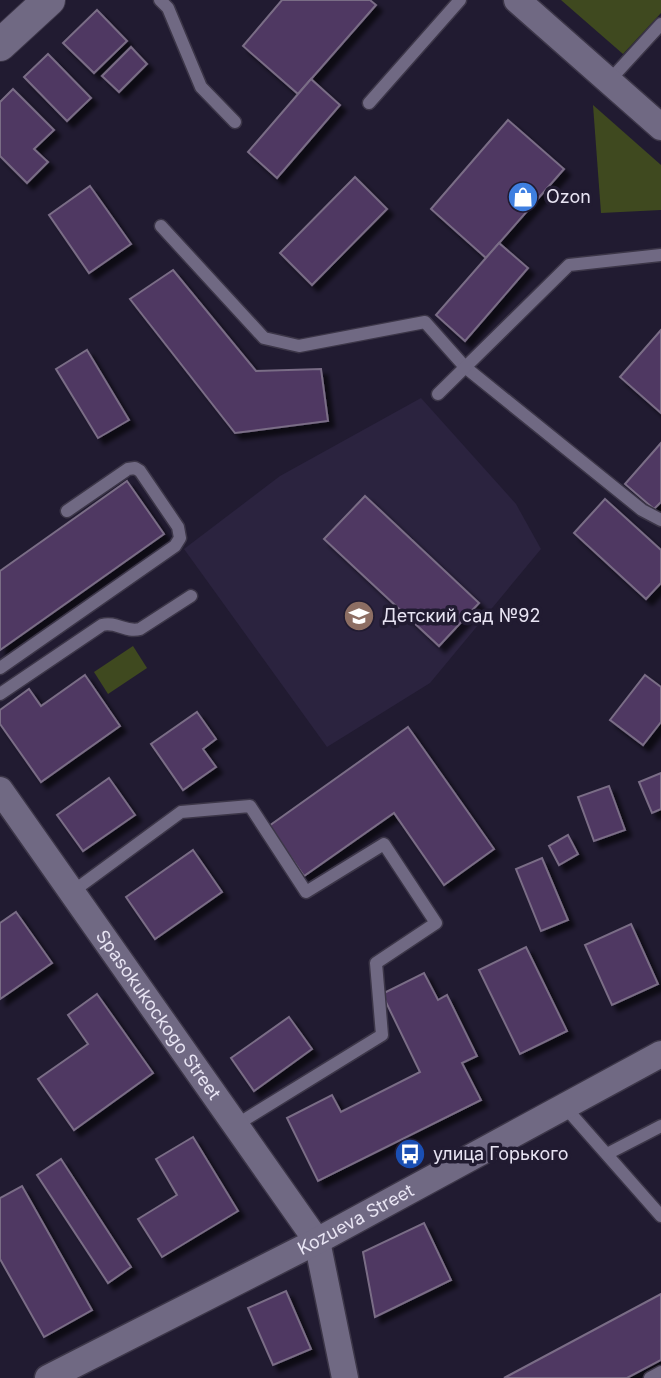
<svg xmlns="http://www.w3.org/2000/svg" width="661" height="1378" font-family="Inter,sans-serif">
	<defs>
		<filter id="shadow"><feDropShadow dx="6" dy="6" stdDeviation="2" flood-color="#0009"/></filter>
	</defs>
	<rect width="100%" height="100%" fill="#211b31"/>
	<polygon fill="#2b233f" points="421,398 516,504 541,549 430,683 327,747 184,549 280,476"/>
	<g fill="#3f491f">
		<polygon points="561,0 661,0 661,13 623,54"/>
		<polygon points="593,105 661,165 661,210 601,213"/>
		<polygon points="133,646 147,668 108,694 94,672"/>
	</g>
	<g fill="#4f3762" stroke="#7a6d86" stroke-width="2" filter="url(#shadow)">
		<polygon points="282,0 370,0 376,5 298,94 243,46"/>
		<polygon points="97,10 127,41 94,73 63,43"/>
		<polygon points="131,47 147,64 119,92 102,76"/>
		<polygon points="48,54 91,98 67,121 24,77"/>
		<polygon points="311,79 340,105 277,178 248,152"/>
		<polygon points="13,89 54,130 34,149 48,162 27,183 0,156 0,102"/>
		<polygon points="508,120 564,169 486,258 431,209"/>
		<polygon points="355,177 387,209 312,285 280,253"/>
		<polygon points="90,186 131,244 89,273 49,215"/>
		<polygon points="499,243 528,268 465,341 436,315"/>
		<polygon points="173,270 256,371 321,369 328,421 235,433 130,299"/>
		<polygon points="661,330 661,413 620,377"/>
		<polygon points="87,350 129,420 98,438 56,369"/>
		<polygon points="661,443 661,502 654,509 625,484"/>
		<polygon points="127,481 164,534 0,650 0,571"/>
		<polygon points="365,496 479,603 439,646 324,539"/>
		<polygon points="605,499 661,550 661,583 646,599 574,533"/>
		<polygon points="85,675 120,726 41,782 0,724 0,710 29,689 41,706"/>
		<polygon points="645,675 661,687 661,722 643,745 610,720"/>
		<polygon points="197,712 216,739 203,749 216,767 183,790 151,744"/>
		<polygon points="408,727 494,849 444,885 394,813 304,876 269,826"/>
		<polygon points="661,773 661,809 652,813 639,782"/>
		<polygon points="109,778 135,815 83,851 57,815"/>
		<polygon points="609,786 625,830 594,841 578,797"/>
		<polygon points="568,835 578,854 559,865 549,846"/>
		<polygon points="193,850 222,892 155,939 126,897"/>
		<polygon points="542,858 568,920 541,931 516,869"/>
		<polygon points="16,912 52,963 0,999 0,923"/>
		<polygon points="631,924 658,984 612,1005 585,945"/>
		<polygon points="526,947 567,1031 520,1054 479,970"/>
		<polygon points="424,973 438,1000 447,995 477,1056 462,1063 481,1100 318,1181 287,1118 332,1095 341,1112 420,1072 382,994"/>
		<polygon points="97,994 153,1073 74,1130 38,1079 88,1044 68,1015"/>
		<polygon points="289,1017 312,1049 254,1091 231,1058"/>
		<polygon points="193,1137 238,1211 162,1257 138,1219 177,1195 156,1159"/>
		<polygon points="61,1159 131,1267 108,1283 37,1175"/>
		<polygon points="22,1186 92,1310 44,1337 0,1259 0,1198"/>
		<polygon points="424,1223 451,1280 375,1317 363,1252"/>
		<polygon points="286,1291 311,1349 273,1365 248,1308"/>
		<polygon points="661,1294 661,1360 627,1378 504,1378"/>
	</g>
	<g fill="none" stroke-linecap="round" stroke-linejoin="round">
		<g stroke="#3c3648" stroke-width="15">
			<g id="service">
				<polyline points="160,0 168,8 201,87 235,122"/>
				<polyline points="609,81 661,24"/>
				<polyline points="369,103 460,0"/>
				<polyline points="161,226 264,338 299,346 425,322 465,367 642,510 661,520"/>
				<polyline points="438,394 569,265 661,255"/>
				<polyline points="0,668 175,546 180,538 178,527 140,471 135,468 128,469 67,511"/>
				<path d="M0,694L102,625C116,621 126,633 140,629L191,596"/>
				<polyline points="72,892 181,812 250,806 306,892 384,844 436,923 376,963 382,1035 236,1125"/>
				<polyline points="564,1106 661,1216"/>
				<polyline points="607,1154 661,1126"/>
				<polyline points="650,1378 661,1372"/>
			</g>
		</g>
		<g stroke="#3c3648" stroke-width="29">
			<g id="minor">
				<polyline points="517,0 661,127"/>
				<path id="s1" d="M0,790L317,1241L345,1378"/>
				<path id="s2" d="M48,1378L317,1241L661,1054"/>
			</g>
		</g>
		<g stroke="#3c3648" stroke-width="34">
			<polyline id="tertiary" points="0,45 49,0"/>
		</g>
		<use href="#service" stroke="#706983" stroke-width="12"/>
		<use href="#minor" stroke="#706983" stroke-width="26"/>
		<use href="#tertiary" stroke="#706983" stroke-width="32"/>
	</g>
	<defs>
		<g id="shop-disc" transform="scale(1.575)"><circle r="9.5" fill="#3f7fe0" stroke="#211b31"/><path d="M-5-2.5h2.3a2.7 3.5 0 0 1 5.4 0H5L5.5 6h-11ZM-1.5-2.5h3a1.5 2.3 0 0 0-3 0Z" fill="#fff"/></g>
		<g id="school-disc" transform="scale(1.575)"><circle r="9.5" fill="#8d6e63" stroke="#211b31"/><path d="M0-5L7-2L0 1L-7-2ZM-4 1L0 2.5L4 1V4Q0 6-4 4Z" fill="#fff"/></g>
		<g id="bus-disc" transform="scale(1.575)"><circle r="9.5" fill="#1a4fb4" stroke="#211b31"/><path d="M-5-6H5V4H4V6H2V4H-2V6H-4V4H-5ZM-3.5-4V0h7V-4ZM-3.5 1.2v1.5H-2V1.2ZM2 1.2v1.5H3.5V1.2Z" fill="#fff"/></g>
	</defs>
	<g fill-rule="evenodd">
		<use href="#shop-disc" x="523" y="197"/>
		<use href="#school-disc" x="359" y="616"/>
		<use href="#bus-disc" x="410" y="1154"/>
	</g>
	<g text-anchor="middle" stroke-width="7" stroke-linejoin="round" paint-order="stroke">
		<g font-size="18" fill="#e8e4f3" stroke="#211b31" text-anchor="start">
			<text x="546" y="203">Ozon</text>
			<text x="382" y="622">Детский сад №92</text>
			<text x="433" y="1160">улица Горького</text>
		</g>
		<g font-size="18" fill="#e8e4f3" stroke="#211b31">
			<text dy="6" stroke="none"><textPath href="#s1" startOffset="275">Spasokukoсkogo Street</textPath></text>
			<text dy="6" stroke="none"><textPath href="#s2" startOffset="346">Kozueva Street</textPath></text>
		</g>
	</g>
</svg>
